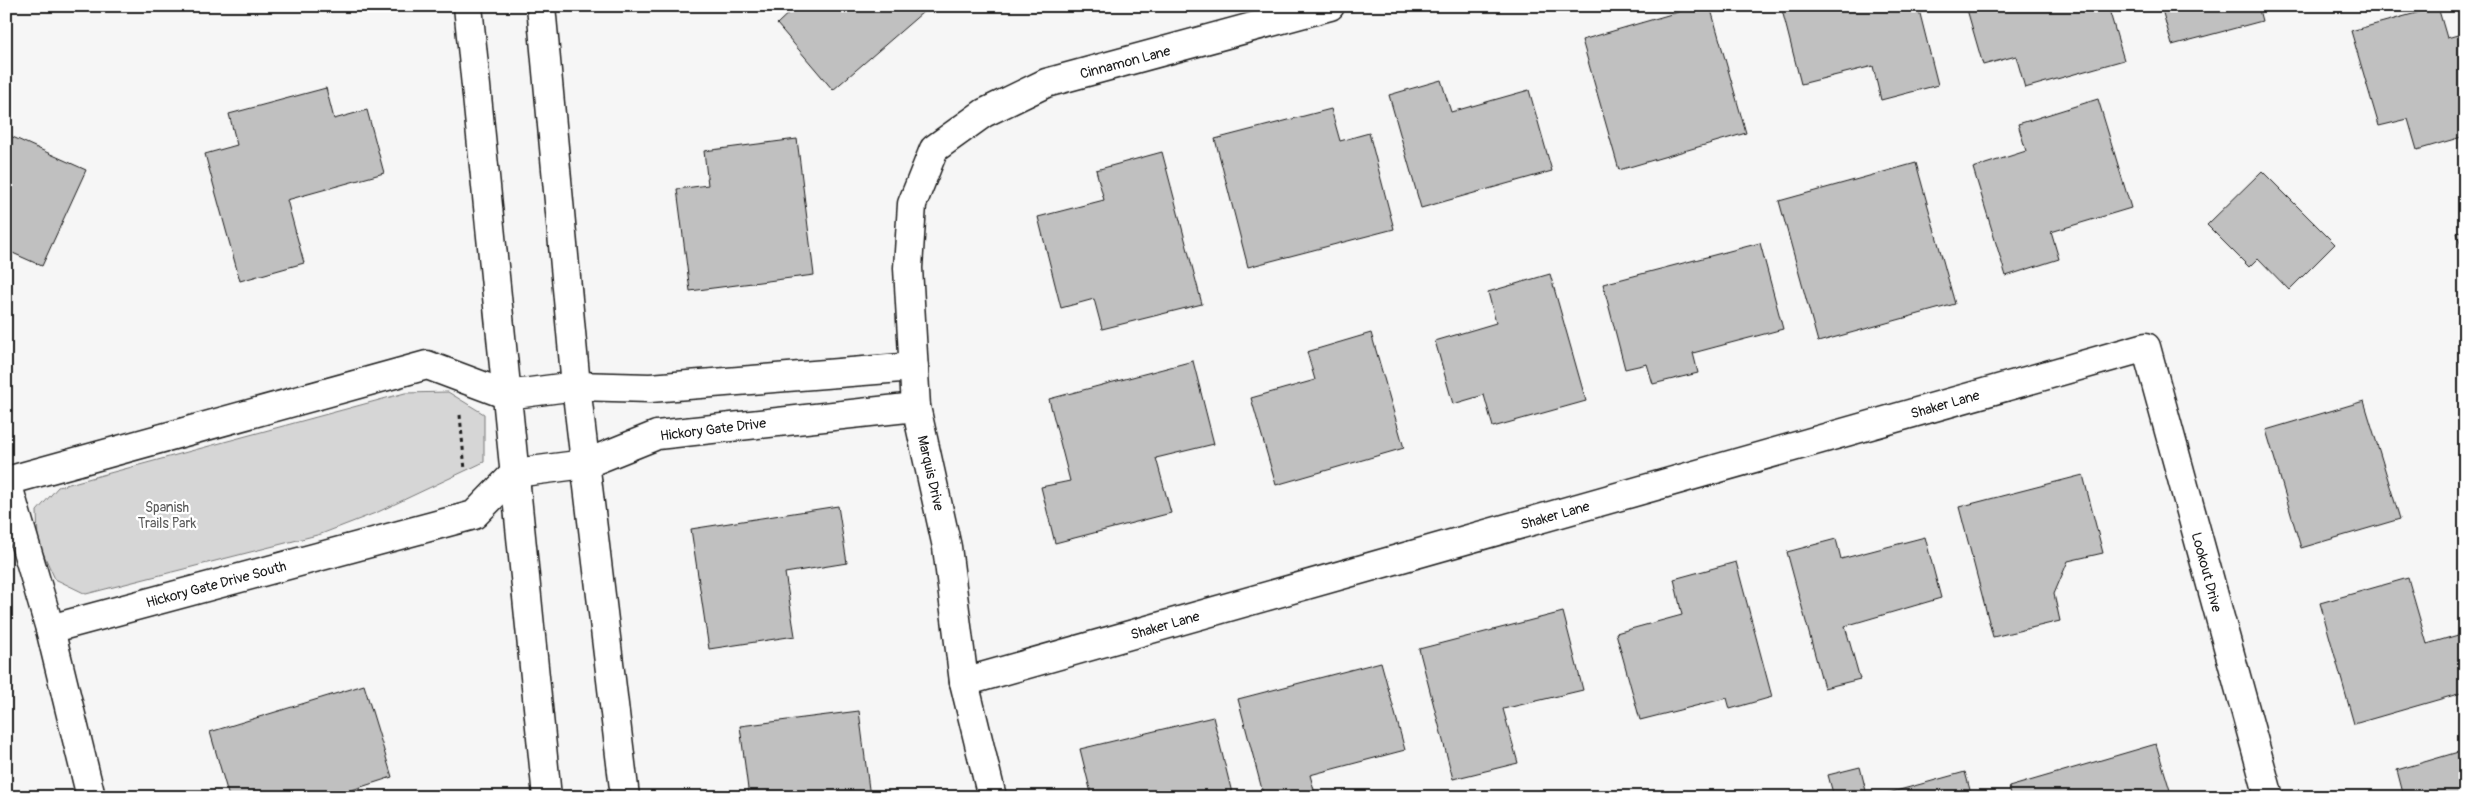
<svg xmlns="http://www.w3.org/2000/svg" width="2471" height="803" font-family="Pangolin,sans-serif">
	<rect width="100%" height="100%" fill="#f6f6f6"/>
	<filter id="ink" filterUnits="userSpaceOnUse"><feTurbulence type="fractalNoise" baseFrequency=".02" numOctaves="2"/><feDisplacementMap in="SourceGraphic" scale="10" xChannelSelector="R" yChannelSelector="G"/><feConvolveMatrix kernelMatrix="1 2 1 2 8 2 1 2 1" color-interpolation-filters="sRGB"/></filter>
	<g filter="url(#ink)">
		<polygon fill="#d6d6d6" stroke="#797979" points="448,392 484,414 484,462 378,512 321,534 86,594 55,579 38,542 37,511 58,487 405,393"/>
		<g fill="#c0c0c0" stroke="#1c1c1c">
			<polygon points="796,6 930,6 833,90 777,24"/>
			<polygon points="1699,6 1710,6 1746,133 1619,170 1582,40"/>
			<polygon points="1781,6 1918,6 1938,85 1881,100 1873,66 1801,84"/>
			<polygon points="1966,6 2108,6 2124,60 2025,88 2016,56 1983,65"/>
			<polygon points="2161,6 2258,6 2262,21 2172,45"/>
			<polygon points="2438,7 2447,38 2465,33 2465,136 2417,150 2408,119 2379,126 2351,31"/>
			<polygon points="1441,80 1451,112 1529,90 1552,171 1421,208 1389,95"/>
			<polygon points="326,88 334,119 367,110 384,173 287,200 304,263 240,281 205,154 237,145 229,114"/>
			<polygon points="2098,99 2131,208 2051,232 2059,259 2006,276 1973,168 2026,151 2018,124"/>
			<polygon points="1331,109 1340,141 1369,133 1394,229 1248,267 1215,139"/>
			<polygon points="6,134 86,170 42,266 6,250"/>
			<polygon points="797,139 814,275 690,291 677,189 708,185 704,151"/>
			<polygon points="1162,152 1202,304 1102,329 1094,299 1061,308 1038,217 1104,200 1096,170"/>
			<polygon points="1916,163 1955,304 1818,342 1779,201"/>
			<polygon points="2262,171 2335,244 2289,290 2258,258 2249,267 2207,225"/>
			<polygon points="2465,231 2465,260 2457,233"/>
			<polygon points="1760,243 1783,329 1693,353 1698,373 1653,384 1647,364 1625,369 1603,284"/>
			<polygon points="1550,274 1586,401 1493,427 1484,395 1453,404 1435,341 1496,323 1488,292"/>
			<polygon points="1371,333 1404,448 1276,485 1251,398 1315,380 1307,352"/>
			<polygon points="1193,361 1214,444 1156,458 1171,513 1055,543 1041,487 1070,481 1049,399"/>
			<polygon points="2364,401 2400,519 2301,548 2266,430"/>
			<polygon points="2083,475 2103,553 2068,561 2054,594 2060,621 1993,637 1959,507"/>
			<polygon points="838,506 847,563 785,573 795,636 709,649 691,529"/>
			<polygon points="1925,537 1941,598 1845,626 1860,679 1824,688 1787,552 1836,539 1841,559"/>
			<polygon points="1736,562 1772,697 1730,709 1727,698 1640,720 1616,633 1682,615 1674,579"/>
			<polygon points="2408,578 2427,644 2465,633 2465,692 2354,724 2320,603"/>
			<polygon points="1563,612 1583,690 1503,709 1518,763 1453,779 1419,649"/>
			<polygon points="1381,662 1405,750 1310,775 1316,797 1264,797 1238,699"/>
			<polygon points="364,685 392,777 330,797 229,797 210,732"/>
			<polygon points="859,711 870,797 749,797 740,726"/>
			<polygon points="1213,717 1233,797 1092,797 1080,749"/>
			<polygon points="2156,744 2172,797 2012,797 2009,787"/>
			<polygon points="2465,750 2465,797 2404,797 2397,770"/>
			<polygon points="1860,767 1867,795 1874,797 1965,772 1972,797 1834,797 1828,775"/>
		</g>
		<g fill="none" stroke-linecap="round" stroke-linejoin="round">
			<g stroke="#1c1c1c" stroke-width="31">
				<g id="minor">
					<polyline points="6,479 50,629 91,797"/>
					<polyline points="7,481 427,365 507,395 576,386 650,388 914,367"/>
					<polyline points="50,629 474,515 515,473 585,464 657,435 916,407"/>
					<polyline points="964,682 2146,347 2269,797"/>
					<polyline points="992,797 964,682 947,547 916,407 908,268 912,204 934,149 984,113 1046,83 1330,6"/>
				</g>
			</g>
			<g stroke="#1c1c1c" stroke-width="31">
				<g id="secondary">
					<polyline points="468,6 547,797"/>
					<polyline points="541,6 576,386 625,797"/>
				</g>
			</g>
			<polyline stroke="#1c1c1c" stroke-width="3" stroke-dasharray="4 4" stroke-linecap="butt" points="460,415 465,470"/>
			<use href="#minor" stroke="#fff" stroke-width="28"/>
			<use href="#secondary" stroke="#fff" stroke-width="28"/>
		</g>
	</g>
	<g text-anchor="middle" stroke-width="4.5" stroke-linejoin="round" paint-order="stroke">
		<g font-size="14" fill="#1c1c1c" stroke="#fff">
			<text transform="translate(1125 62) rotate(-15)" y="5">Cinnamon Lane</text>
			<text transform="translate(1945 404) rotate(-16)" y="5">Shaker Lane</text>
			<text transform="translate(713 429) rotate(-7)" y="5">Hickory Gate Drive</text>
			<text transform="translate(931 473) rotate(77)" y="5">Marquis Drive</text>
			<text transform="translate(1555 515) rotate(-16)" y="5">Shaker Lane</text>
			<text transform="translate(2207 572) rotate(75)" y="5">Lookout Drive</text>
			<text transform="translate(216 584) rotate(-15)" y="5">Hickory Gate Drive South</text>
			<text transform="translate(1165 625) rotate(-16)" y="5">Shaker Lane</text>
		</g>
		<g font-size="14" fill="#5d5d5d" stroke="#fff">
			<text x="167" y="512">Spanish<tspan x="167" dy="16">Trails Park</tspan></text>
		</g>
	</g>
	<rect width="2471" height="803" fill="none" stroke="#fff" stroke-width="25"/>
	<rect x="12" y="12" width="2446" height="778" fill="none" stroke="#1c1c1c" stroke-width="2" filter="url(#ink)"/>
</svg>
